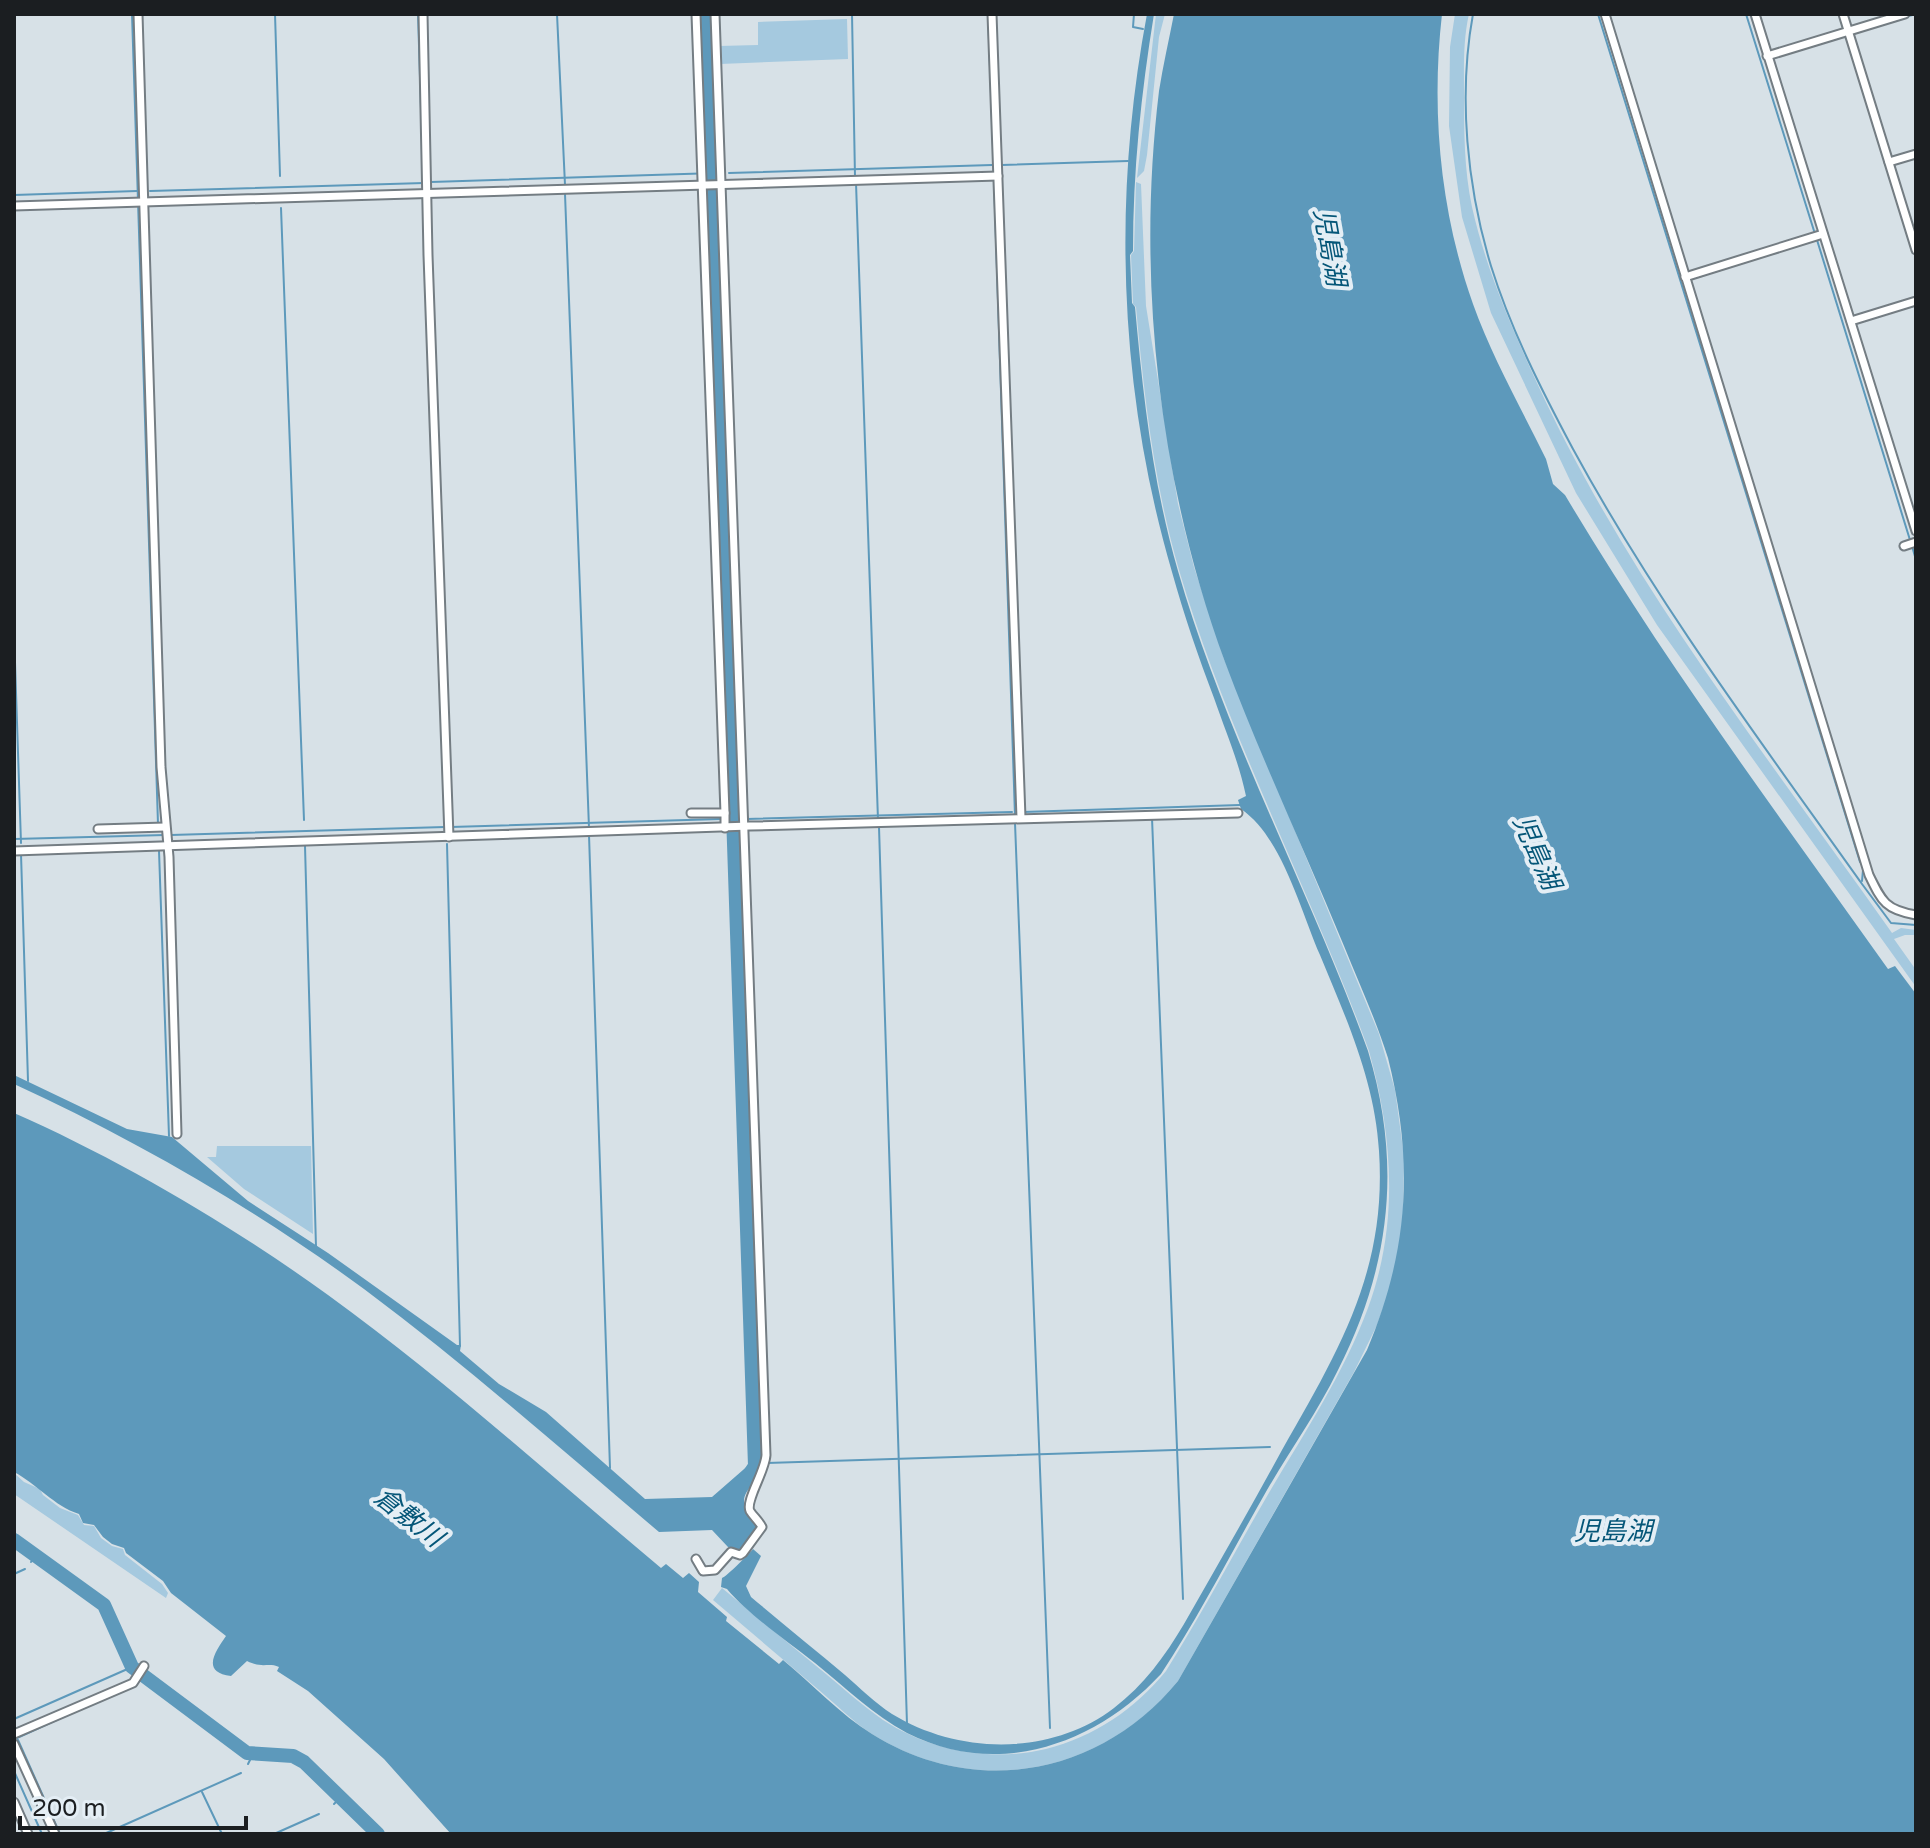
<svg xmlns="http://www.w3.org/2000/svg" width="1930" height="1848" font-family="'Varela Round','Noto Sans JP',sans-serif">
	<rect width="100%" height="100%" fill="#d7e1e7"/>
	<g fill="#a5c9df">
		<polygon points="1156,14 1165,14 1159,37 1147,155 1144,171 1137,178"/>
		<path d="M1455,14H1469C1463,40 1464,66 1464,93C1464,130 1464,170 1472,207C1486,269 1511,326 1537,383C1628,582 1767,755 1892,933L1901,928L1916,930V935H1905L1894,939L1916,970V987L1657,625L1576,493L1491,313L1462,217L1449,126L1450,47Z"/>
		<polygon points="847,19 848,59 720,64 719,46 758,45 758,22"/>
		<path d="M1136,182L1141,184L1146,306L1178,504L1194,567L1224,659L1379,1034L1395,1090L1404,1156L1403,1220L1395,1269L1387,1297L1377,1325L1354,1372L1178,1681C1102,1775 975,1799 872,1734C853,1722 837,1705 820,1691C784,1660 748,1630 713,1600L722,1588C757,1617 791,1646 826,1674C844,1689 863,1706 883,1720C931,1751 990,1762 1046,1749C1094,1737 1135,1709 1166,1671C1203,1612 1235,1551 1270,1491C1305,1432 1344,1373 1368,1308C1399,1224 1393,1136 1369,1051C1310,889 1228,736 1179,570C1154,484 1144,395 1136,307L1133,304L1131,255L1134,251Z"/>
		<polygon points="217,1146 311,1146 313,1234 244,1189 207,1157 216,1157"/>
		<polygon points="14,1473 24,1482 40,1489 43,1495 60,1508 78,1515 84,1525 94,1526 101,1538 112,1546 123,1549 125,1555 162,1584 168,1593 166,1598 14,1494"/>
	</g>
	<g fill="#5d99bb">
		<path d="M1147,14H1154C1141,94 1133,171 1133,251L1130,255L1132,303L1135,307C1143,396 1153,485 1178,571C1226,737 1309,889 1368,1051C1402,1164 1391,1265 1338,1370C1317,1413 1291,1449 1267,1490C1232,1551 1200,1615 1161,1674C1095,1745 998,1779 907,1733C873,1715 845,1687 815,1663C787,1641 749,1615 727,1589L721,1587L722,1578C726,1577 749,1554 753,1549L761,1556L746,1586L751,1597C782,1623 814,1649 845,1675C860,1688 875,1703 892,1714C959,1755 1051,1756 1114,1708C1144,1685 1165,1656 1184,1624C1217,1566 1250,1509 1282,1450C1339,1350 1387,1271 1379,1151C1375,1081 1346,1018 1320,955C1300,909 1282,837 1241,809L1238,800L1246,796C1238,759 1226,733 1214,698C1198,656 1184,615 1172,572C1119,391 1112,199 1147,14Z"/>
		<path d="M1174,14H1442C1431,111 1440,211 1473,304C1492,357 1521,408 1546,459L1553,484L1565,495C1663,660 1777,813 1888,969L1895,966L1916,994V1834H451L384,1759L308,1691L277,1671L279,1667C268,1662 263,1669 247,1661L231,1676C200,1672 216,1651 226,1636L171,1593L163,1581L126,1553L124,1548L112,1544L103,1537L94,1525L83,1523L79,1514C54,1506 37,1484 14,1472V1113C121,1160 234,1227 328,1295C444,1379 551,1476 661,1568L666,1564L683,1578L689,1573L699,1582L698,1592L727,1617L726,1621L779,1664L783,1660C811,1683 841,1715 872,1734C976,1799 1101,1775 1178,1681L1367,1350C1409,1250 1414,1162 1388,1058C1376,1020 1359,983 1344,946C1305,851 1261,758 1225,662C1159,482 1136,281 1159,91C1163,65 1169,40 1174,14Z"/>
		<path d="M14,1075L127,1129L172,1137L248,1201L328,1253L457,1345H461L460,1351L499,1384L546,1412L645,1499L712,1497L751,1463L750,1460L759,1459C762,1494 724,1488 759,1527L740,1550L728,1547L712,1530L659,1532C562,1450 466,1365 364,1289C255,1209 136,1140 14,1084Z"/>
	</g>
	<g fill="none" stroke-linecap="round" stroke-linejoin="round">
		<g stroke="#5d99bb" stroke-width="2">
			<polyline points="132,14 158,824"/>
			<polyline points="275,14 280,176"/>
			<polyline points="418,14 423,172"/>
			<polyline points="557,14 565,185"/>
			<polyline points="852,14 855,177"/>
			<polyline points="988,14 994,173"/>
			<polyline points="1134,14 1133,27 1143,29"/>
			<path d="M1473,14C1458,96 1467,187 1491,266C1511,330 1542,391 1573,449C1656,602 1761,742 1862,884L1891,923L1916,925"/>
			<polyline points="1598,14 1860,862"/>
			<polyline points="1746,14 1815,234"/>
			<polyline points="1905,17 1916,14"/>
			<polyline points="1002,165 1128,161"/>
			<polyline points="729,173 992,165"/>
			<polyline points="994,179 1015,816"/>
			<polyline points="431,182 716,173"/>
			<polyline points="856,183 878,820"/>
			<polyline points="150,191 424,183"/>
			<polyline points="565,194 589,828"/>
			<polyline points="14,195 137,191"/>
			<polyline points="281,208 304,820"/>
			<polyline points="1817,240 1910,540"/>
			<polyline points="1912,546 1916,560"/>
			<polyline points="436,564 445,831"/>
			<polyline points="14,632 21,843"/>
			<polyline points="1023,812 1240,805"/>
			<polyline points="1152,818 1183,1599"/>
			<polyline points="727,819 741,819"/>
			<polyline points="747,819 1012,812"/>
			<polyline points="1015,823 1050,1728"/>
			<polyline points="451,827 721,819"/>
			<polyline points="879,827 907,1724"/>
			<polyline points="171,835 445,827"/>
			<polyline points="589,835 610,1468"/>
			<polyline points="14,839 165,835"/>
			<polyline points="447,844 460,1346"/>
			<polyline points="305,846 316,1247"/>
			<polyline points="159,851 169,1136"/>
			<polyline points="21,854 28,1081"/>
			<polyline points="1862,881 1863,870"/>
			<polyline points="767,1463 1270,1447"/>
			<polyline points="31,1562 36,1555"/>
			<polyline points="14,1574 25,1569"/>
			<polyline points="14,1719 132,1667"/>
			<polyline points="17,1738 120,1691"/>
			<polyline points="18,1740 60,1834"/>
			<polyline points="248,1764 253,1754"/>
			<polyline points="14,1771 42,1834"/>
			<polyline points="202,1792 222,1834"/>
			<polyline points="334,1804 341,1797"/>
			<polyline points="104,1834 241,1773"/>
			<polyline points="274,1834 319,1814"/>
		</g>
		<g stroke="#5d99bb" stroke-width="14">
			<polyline points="706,14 755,1466 749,1475"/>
			<polyline points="14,1540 104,1605 132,1667 247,1753 293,1756 304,1762 378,1834"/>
		</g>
		<g stroke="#747d83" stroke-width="11">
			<g id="minor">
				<polyline points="138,14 161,767 169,857 177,1134"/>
				<polyline points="423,14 428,255 449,837"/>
				<polyline points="696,14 725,813"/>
				<polyline points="992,14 1021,818"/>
				<path d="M1605,14L1869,875C1882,902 1886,910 1916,915"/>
				<polyline points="1755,14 1916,531"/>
				<polyline points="1843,14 1916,250"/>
				<polyline points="1767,56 1905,14"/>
				<polyline points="1889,162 1916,154"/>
				<polyline points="14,206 998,176"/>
				<polyline points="1685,277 1823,234"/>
				<polyline points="1851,321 1916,301"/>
				<polyline points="1904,546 1916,542"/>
				<polyline points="691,813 725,813 725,828"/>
				<polyline points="98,829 165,827"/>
				<polyline points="14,851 750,826 1238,813"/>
				<path d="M696,1559L703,1571L715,1570L731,1552L740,1555L743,1553L762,1527C759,1521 753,1516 750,1511C745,1501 765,1472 766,1455L715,14"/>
				<polyline points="14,1734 133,1683 144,1666"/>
				<polyline points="14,1744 55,1834"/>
				<polyline points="14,1802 28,1834"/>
			</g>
		</g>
		<use href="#minor" stroke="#fff" stroke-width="7"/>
	</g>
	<g text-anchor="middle" stroke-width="8" stroke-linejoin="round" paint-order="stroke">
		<g font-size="26" font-style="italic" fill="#055678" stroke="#e4eef5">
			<text transform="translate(1330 247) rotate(80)" y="9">児島湖</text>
			<text transform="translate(1537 852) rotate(66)" y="9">児島湖</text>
			<text transform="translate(409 1517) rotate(38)" y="9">倉敷川</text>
			<text x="1613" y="1540">児島湖</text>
		</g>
	</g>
	<rect width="1930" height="1848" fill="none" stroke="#1b1e21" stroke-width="32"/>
	<path d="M20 1816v12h226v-12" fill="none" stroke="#1b1e21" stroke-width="4"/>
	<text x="32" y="1816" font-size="24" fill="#1b1e21" stroke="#e4eef5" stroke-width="6" paint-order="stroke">200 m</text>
</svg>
